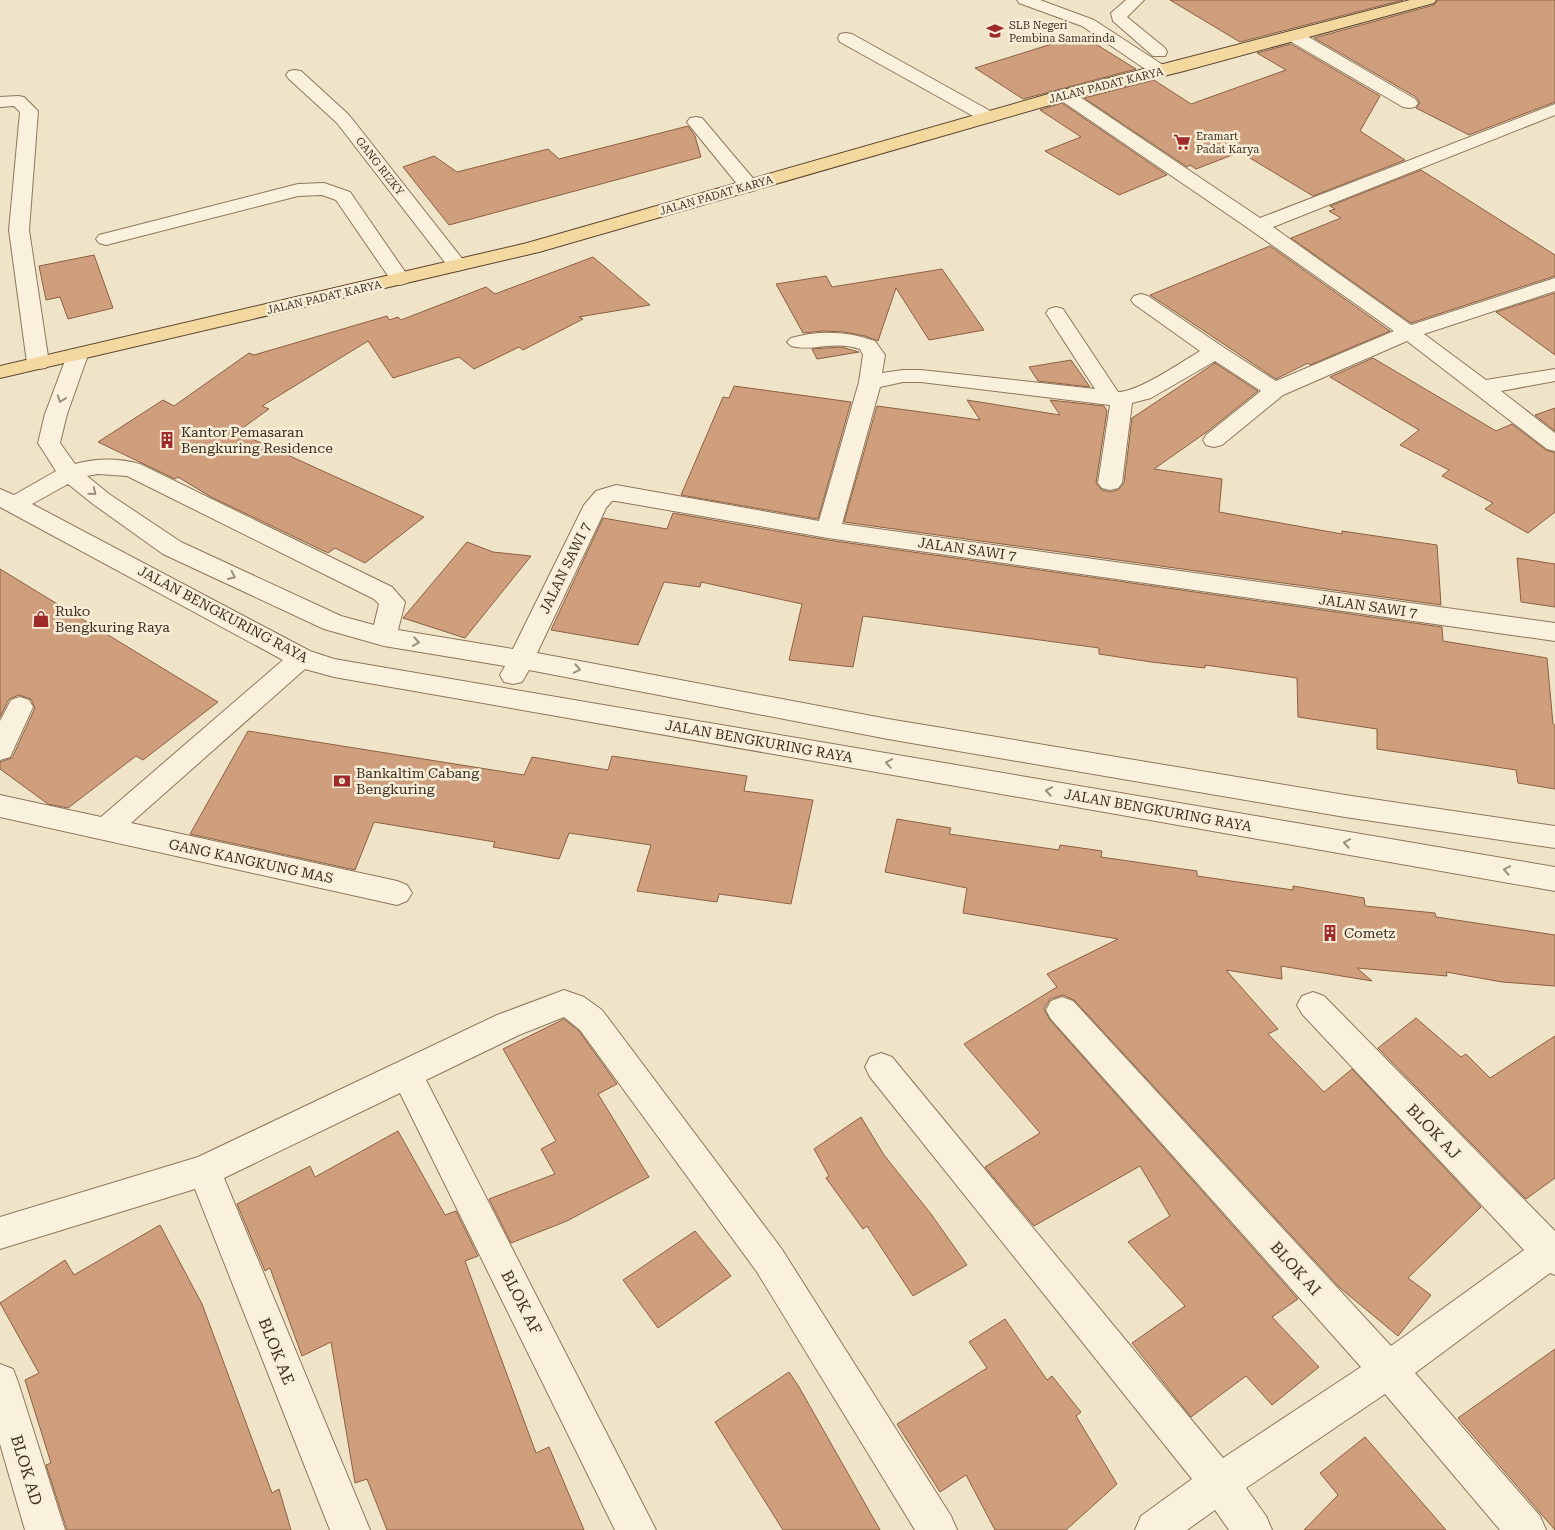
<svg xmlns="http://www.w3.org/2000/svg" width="1555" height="1530" font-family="'Roboto Serif',serif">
	<rect width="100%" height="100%" fill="#f0e4c8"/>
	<g fill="#cf9f7d" stroke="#8d5f41">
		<polygon points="1170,0 1403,0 1240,42"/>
		<polygon points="1438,0 1555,0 1555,102 1469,135 1416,108 1420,103 1416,97 1314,38 1434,5"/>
		<polygon points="1074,37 1094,43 1136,69 1023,99 975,68"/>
		<polygon points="1291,44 1380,96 1360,131 1405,160 1313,196 1240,152 1196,169 1190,165 1187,167 1084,98 1154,80 1191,104 1286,70 1257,53"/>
		<polygon points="1062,103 1167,175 1119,195 1045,151 1081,137 1040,110"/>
		<polygon points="688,126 695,136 701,157 449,225 403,167 434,156 457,172 548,149 559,159"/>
		<polygon points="1421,170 1555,255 1555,276 1411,323 1291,238 1341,218 1329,211 1335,209 1330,206"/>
		<polygon points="1270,246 1390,331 1310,365 1308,363 1276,379 1150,295"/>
		<polygon points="94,255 113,308 68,319 60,297 46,300 39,266"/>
		<polygon points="593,257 650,305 579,317 583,319 523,350 519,347 474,369 459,357 393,378 368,341 262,406 269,409 237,432 424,517 365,563 335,548 328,553 211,497 178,477 175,479 98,442 163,400 174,406 249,353 254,355 387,316 389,320 398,317 401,320 486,287 495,294"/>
		<polygon points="942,269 984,330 929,340 896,288 878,341 865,336 844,332 823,331 803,333 776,284 826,276 832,287"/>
		<polygon points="1555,293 1555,355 1496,312"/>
		<polygon points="841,347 859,352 817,359 812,349"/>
		<polygon points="1373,358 1496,431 1512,424 1546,450 1555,453 1555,512 1528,533 1485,509 1493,503 1442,476 1449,470 1400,445 1419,430 1330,377"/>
		<polygon points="1071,360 1090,387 1038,381 1029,367"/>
		<polygon points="1215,363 1258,391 1208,431 1154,469 1222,479 1219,512 1342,534 1342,531 1437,545 1441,605 844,522 877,406 980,420 967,400 1060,415 1050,400 1104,406 1107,411 1096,483 1102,490 1110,492 1118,490 1124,483 1132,418"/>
		<polygon points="734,386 851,402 818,519 681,495 723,397 729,398"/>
		<polygon points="1555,408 1555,431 1535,415"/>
		<polygon points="673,513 828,540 1442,627 1443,641 1547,658 1553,724 1555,725 1555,789 1518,783 1516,770 1377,749 1377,729 1298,717 1297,678 1205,665 1205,668 1151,662 1099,654 1099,648 863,616 853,667 789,660 802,604 701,582 700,587 664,582 638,645 551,630 603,518 667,529"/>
		<polygon points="467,542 493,552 531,556 465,638 403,618"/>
		<polygon points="1517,558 1555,564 1555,607 1521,602"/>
		<polygon points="0,569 218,702 143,760 136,756 68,808 48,804 0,769 0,762 12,758 35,708 31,699 19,695 9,699 0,717"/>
		<polygon points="248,731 524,775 532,757 608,770 612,756 747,776 744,791 813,800 791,904 719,894 717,902 637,891 651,845 569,833 559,859 493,847 495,842 374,822 355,870 190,834"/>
		<polygon points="897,819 951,828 949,834 1059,850 1060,845 1102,851 1101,857 1197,871 1197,876 1293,890 1293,886 1364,898 1365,906 1435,913 1436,917 1555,935 1555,986 1502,982 1446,972 1447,976 1357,968 1372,981 1281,966 1282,979 1226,970 1278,1029 1268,1034 1324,1092 1352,1069 1481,1207 1408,1278 1431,1295 1398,1336 1340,1288 1074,1000 1063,995 1050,999 1044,1009 1050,1020 1298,1299 1272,1317 1319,1367 1272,1405 1246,1376 1191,1417 1132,1343 1185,1306 1128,1242 1170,1216 1140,1166 1034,1226 985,1167 1040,1133 964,1044 1057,987 1047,974 1118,939 963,913 967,888 885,872"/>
		<polygon points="1416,1018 1461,1057 1466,1054 1490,1078 1555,1036 1555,1178 1526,1199 1378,1048"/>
		<polygon points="564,1019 579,1031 617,1084 598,1094 649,1177 567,1221 511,1243 489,1199 555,1174 541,1149 556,1141 503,1049"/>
		<polygon points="861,1117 884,1155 931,1214 967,1265 913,1296 867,1226 863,1229 826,1178 829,1176 814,1149"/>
		<polygon points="398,1131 445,1215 456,1211 478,1256 465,1261 536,1453 549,1447 584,1530 387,1530 367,1479 355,1483 331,1342 302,1356 270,1268 265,1271 237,1204 310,1166 315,1177"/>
		<polygon points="160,1225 202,1304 272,1493 279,1489 291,1530 67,1530 46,1465 51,1463 25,1380 39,1373 0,1303 65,1260 74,1275"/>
		<polygon points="695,1231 731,1276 658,1328 623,1280"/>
		<polygon points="1005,1319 1047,1380 1052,1376 1081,1412 1076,1416 1117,1484 1066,1530 995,1530 966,1475 940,1492 897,1424 987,1368 969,1342"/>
		<polygon points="1555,1349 1555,1530 1458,1418"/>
		<polygon points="789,1372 799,1387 880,1530 783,1530 715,1422"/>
		<polygon points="1365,1437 1446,1530 1304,1530 1338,1495 1320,1473"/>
	</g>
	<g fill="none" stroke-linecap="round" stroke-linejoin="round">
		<g stroke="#8d765c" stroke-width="2">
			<g id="minor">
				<polygon points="1017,0 1040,0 1094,20 1166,67 1169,71 1166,75 1154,75 1082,26 1019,3"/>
				<polygon points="1126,0 1144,0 1127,17 1165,48 1167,52 1165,56 1153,56 1113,21 1111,13"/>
				<polygon points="1294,31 1300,32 1415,99 1418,103 1415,107 1409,108 1403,107 1288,40 1286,36 1288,32"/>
				<polygon points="846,33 852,34 994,113 997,117 994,121 988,122 982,121 840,42 838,38 840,34"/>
				<polygon points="295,70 301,71 349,115 464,261 467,265 464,269 457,271 450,269 337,123 289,79 286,75 289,71"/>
				<path d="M1065,90L1071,91L1260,218L1555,104V115L1273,227L1411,325L1555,278V291L1424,334L1486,380L1555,369V381L1501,391L1555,433V451L1547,449L1407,341L1283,395L1222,445L1214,447L1206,445L1203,440L1206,435L1261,391L1215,361L1151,398L1132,403L1122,483L1118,488L1110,490L1102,488L1098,483L1110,405L921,382H903L880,387L842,524L1555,623V641L828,538L616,501H612L606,508L537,653L888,719L1345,795L1555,826V848L1345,817L888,739L529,670L522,682L513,684L504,682L500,675L505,666L384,646L324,629L163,554L93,504L68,484L32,504L310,651L334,659L1555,867V891L334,677L305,669L131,823L397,881L407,885L412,893L407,901L397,905L0,817V795L101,817L283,660L0,507V489L14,495L56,471L38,443L45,414L69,350L77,349L85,350L88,355L67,414L60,443L75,464C97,458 118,458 140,464L392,587L405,602L398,630L513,649L584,505L596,491L616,485L819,521L859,382L863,355L860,349C833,340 814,352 791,346L787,342L791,338C820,330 847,331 875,341L885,355L882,373L903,370H921L1095,389L1046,313L1049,309L1056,307L1063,309L1118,392C1138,392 1182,362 1200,351L1134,304L1131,300L1134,296L1141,294L1148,296L1223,347L1276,381L1394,331L1245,226L1059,99L1056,95L1059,91ZM98,474L127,476L374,599L379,604L374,625L341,616L181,542L109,494L87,476Z"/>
				<polygon points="18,96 24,97 38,111 29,230 49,363 46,368 38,369 30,368 27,363 9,230 20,112 14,106 0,107 0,97"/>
				<polygon points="696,117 702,118 756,182 758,186 756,190 749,192 742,190 690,126 687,122 690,118"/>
				<polygon points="324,183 350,192 410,279 407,283 400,285 393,283 336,200 322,195 298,196 106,245 99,243 96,239 99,235 298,184"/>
				<polygon points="20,697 29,700 33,707 10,757 0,760 0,721 11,700"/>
				<polygon points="564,990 584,997 602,1010 781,1248 951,1516 957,1530 915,1530 757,1272 580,1030 564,1017 519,1035 426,1080 656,1530 615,1530 400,1093 224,1178 370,1530 330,1530 195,1189 0,1249 0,1217 198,1157 497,1015"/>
				<polygon points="1313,992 1324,996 1555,1231 1555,1275 1550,1273 1415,1373 1540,1516 1546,1530 1500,1530 1385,1394 1246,1488 1266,1516 1272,1530 1229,1530 1215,1510 1187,1530 1135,1530 1141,1516 1192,1479 870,1077 865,1067 870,1057 881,1053 892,1057 1223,1458 1361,1367 1051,1019 1046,1010 1051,1001 1062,997 1073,1001 1391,1346 1524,1250 1302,1014 1297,1005 1302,996"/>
				<polygon points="0,1364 13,1369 18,1382 65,1530 25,1530 0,1444"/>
			</g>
		</g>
		<g stroke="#5b4430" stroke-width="2">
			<polygon id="major" points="1410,0 1436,0 1434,3 1184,71 1071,99 539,252 0,378 0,366 527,243 1059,91"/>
		</g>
		<use href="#minor" fill="#faf1dc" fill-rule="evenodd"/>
		<use href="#major" fill="#f3d9a0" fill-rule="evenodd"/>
	</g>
	<defs><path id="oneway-chevron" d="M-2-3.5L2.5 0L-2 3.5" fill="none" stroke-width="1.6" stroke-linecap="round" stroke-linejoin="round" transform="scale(1.25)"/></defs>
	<g stroke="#9c907e">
		<use href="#oneway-chevron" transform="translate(61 399) rotate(110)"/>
		<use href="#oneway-chevron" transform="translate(93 492) rotate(39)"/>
		<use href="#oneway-chevron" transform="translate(232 576) rotate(25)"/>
		<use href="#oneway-chevron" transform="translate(416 642) rotate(9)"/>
		<use href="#oneway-chevron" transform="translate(577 669) rotate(11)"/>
		<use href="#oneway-chevron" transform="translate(889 763) rotate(-170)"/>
		<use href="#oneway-chevron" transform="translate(1049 791) rotate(-170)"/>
		<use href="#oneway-chevron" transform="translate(1347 843) rotate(-170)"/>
		<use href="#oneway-chevron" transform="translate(1507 870) rotate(-170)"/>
	</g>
	<defs>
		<g id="school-bare" transform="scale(1.35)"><path d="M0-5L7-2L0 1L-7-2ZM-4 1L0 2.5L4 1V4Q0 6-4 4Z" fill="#9e2a2b" stroke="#f7eed8" stroke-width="2.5" paint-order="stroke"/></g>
		<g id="supermarket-bare" transform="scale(1.35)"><path d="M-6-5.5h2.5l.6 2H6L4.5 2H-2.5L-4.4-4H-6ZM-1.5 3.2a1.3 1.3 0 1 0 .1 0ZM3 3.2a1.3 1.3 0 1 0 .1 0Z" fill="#9e2a2b" stroke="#f7eed8" stroke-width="2.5" paint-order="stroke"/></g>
		<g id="building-bare" transform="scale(1.35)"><path d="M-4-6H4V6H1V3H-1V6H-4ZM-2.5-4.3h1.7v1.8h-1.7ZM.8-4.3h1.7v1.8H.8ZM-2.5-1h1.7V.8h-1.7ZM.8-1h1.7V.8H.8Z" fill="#9e2a2b" stroke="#f7eed8" stroke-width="2.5" paint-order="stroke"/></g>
		<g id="shop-bare" transform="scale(1.35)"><path d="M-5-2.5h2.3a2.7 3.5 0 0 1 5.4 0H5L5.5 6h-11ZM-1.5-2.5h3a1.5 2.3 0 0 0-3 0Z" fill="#9e2a2b" stroke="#f7eed8" stroke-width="2.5" paint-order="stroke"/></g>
		<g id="bank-bare" transform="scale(1.35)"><path d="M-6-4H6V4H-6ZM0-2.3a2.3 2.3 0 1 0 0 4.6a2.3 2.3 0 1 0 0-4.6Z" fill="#9e2a2b" stroke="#f7eed8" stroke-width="2.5" paint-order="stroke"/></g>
	</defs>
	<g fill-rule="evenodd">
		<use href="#school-bare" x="995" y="31"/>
		<use href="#supermarket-bare" x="1182" y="142"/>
		<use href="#building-bare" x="167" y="440"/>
		<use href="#shop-bare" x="41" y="619"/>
		<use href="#bank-bare" x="342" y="781"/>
		<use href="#building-bare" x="1330" y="933"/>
	</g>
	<g text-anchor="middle" stroke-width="5" stroke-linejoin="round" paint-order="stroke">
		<g font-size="11" fill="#3d2e20" stroke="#f7eed8" text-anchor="start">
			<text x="1009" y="29">SLB Negeri<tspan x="1009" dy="13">Pembina Samarinda</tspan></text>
			<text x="1196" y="140">Eramart<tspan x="1196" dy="13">Padat Karya</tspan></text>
		</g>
		<g font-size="11" fill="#3d2e20" stroke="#f7eed8">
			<text transform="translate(1106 85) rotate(-14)" y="4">JALAN PADAT KARYA</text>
			<text transform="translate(380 166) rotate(52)" y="4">GANG RIZKY</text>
			<text transform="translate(716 195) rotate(-16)" y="4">JALAN PADAT KARYA</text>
			<text transform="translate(324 297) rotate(-13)" y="4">JALAN PADAT KARYA</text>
		</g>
		<g font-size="14" fill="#3d2e20" stroke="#f7eed8" text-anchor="start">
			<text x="181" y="437">Kantor Pemasaran<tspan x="181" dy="16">Bengkuring Residence</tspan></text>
			<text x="55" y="616">Ruko<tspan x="55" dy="16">Bengkuring Raya</tspan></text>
			<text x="356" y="778">Bankaltim Cabang<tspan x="356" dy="16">Bengkuring</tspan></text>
			<text x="1344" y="938">Cometz</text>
		</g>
		<g font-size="14" fill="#3d2e20" stroke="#f7eed8">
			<text transform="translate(967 549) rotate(8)" y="5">JALAN SAWI 7</text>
			<text transform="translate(565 568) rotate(-64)" y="5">JALAN SAWI 7</text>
			<text transform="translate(1368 606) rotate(8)" y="5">JALAN SAWI 7</text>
			<text transform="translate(223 614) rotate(28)" y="5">JALAN BENGKURING RAYA</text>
			<text transform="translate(759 741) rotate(10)" y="5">JALAN BENGKURING RAYA</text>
			<text transform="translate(1158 810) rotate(10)" y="5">JALAN BENGKURING RAYA</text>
			<text transform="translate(251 861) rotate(12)" y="5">GANG KANGKUNG MAS</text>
		</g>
		<g font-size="16" fill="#3d2e20" stroke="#f7eed8">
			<text transform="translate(1434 1131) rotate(46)" y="6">BLOK AJ</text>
			<text transform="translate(1296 1268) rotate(48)" y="6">BLOK AI</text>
			<text transform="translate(522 1302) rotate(63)" y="6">BLOK AF</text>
			<text transform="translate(277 1351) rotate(68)" y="6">BLOK AE</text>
			<text transform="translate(27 1470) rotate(73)" y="6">BLOK AD</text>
		</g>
	</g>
</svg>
